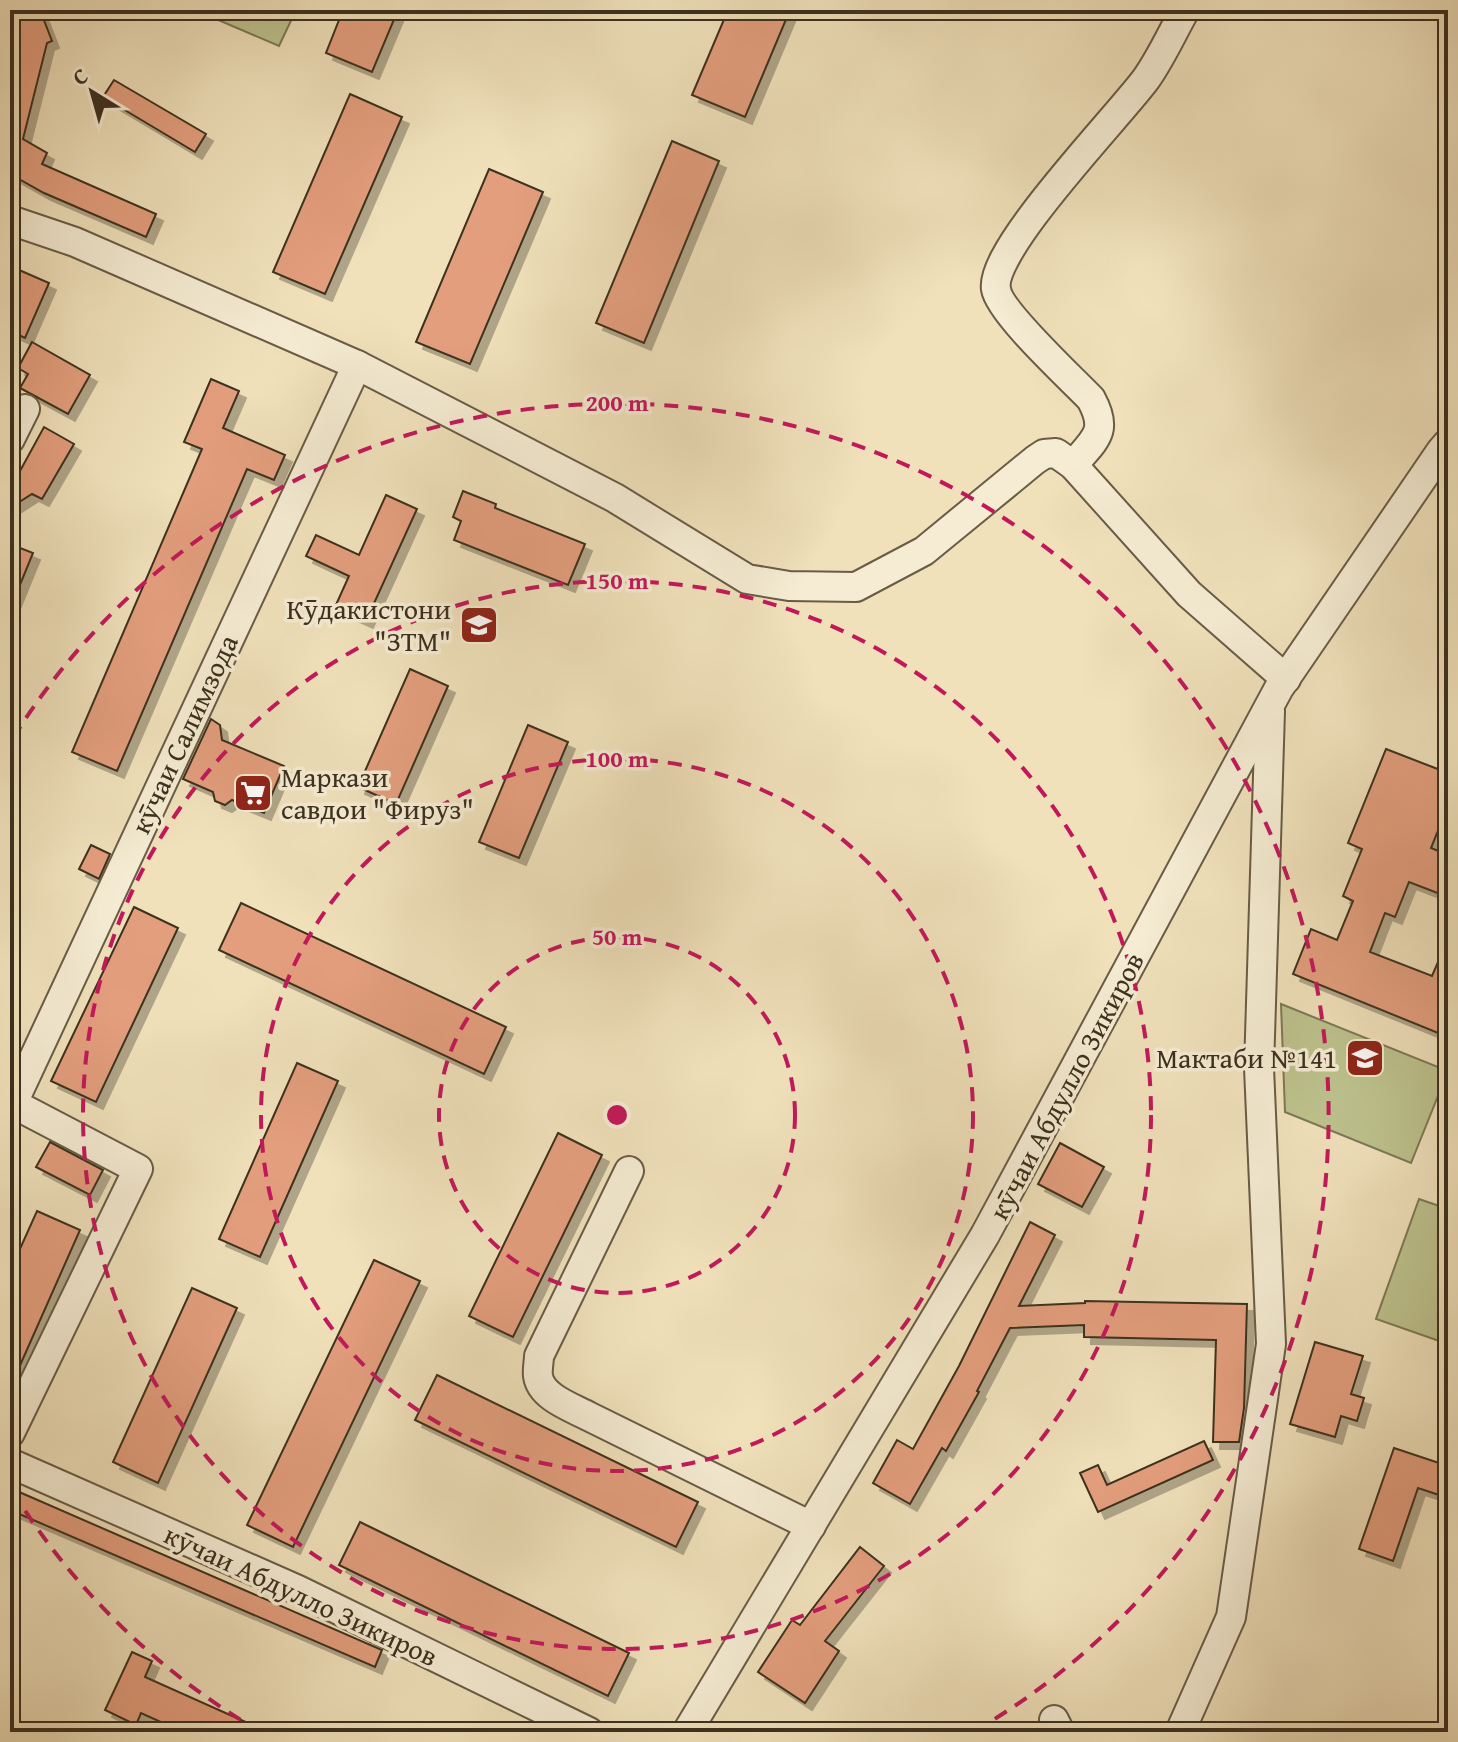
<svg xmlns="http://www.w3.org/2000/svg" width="1458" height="1742" font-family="'Gentium Book Plus',serif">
	<defs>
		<filter id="shadow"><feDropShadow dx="7" dy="7" stdDeviation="0" flood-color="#0004"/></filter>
	</defs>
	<rect width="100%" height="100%" fill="#f0e1bb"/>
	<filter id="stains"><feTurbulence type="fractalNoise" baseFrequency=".0025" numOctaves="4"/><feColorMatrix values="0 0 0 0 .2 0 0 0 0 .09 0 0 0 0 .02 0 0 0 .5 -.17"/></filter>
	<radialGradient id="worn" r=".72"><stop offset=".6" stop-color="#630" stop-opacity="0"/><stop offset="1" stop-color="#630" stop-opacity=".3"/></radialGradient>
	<g fill="#bdc28d" stroke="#7c7956" stroke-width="2">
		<polygon points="195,10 296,10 279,46"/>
		<polygon points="1281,1004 1448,1071 1411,1163 1285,1112"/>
		<polygon points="1419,1199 1448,1209 1448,1344 1376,1319"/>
	</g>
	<g fill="#e39e7d" stroke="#3c301f" stroke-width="2" filter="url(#shadow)">
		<polygon points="10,10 40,10 52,41 47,43 23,139 47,153 42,164 156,214 146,237 44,193 10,174"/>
		<polygon points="343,10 398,10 372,72 326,53"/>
		<polygon points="728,10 790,10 745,117 692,95"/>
		<polygon points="114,80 206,134 195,152 103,97"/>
		<polygon points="350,94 402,117 325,294 273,272"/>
		<polygon points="672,141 719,161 644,343 596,323"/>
		<polygon points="489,169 543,192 470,364 416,342"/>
		<polygon points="10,266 49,283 25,338 10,331"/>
		<polygon points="32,342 90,375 68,414 20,388 28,374 18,368"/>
		<polygon points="211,379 239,391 223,428 285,455 274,480 247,469 117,771 72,752 202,449 184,442"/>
		<polygon points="44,427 74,444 42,499 32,494 10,508 10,484 14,482"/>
		<polygon points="463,491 496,504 495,508 585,544 568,585 454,540 461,521 453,517"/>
		<polygon points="386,495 417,509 366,621 335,607 349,576 306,556 316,535 359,555"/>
		<polygon points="10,544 33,553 11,607 10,607"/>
		<polygon points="410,669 448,686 396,804 358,787"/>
		<polygon points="211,719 220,725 222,740 284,766 264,813 232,800 225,805 215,801 213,792 183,779"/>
		<polygon points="528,725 568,742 519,858 479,842"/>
		<polygon points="1386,749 1448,773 1448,806 1431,848 1448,855 1448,897 1409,882 1395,917 1385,913 1370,952 1432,976 1448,939 1448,1037 1293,974 1311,929 1337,940 1353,901 1343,896 1362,849 1348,843"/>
		<polygon points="91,845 110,854 99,879 79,869"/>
		<polygon points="241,903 506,1027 484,1074 219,950"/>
		<polygon points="134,907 178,928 96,1102 51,1081"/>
		<polygon points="297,1063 338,1081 260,1257 219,1239"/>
		<polygon points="558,1133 602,1155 513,1337 469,1316"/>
		<polygon points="50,1142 103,1170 90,1195 36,1167"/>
		<polygon points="1060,1143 1104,1167 1082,1207 1038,1184"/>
		<polygon points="37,1211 80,1230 10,1388 10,1271"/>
		<polygon points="1030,1222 1055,1235 1019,1306 1085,1303 1085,1301 1247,1304 1244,1408 1239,1442 1213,1442 1216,1340 1084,1337 1084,1325 1010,1328 977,1391 979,1392 946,1451 942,1448 910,1504 873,1483 897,1440 913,1449 959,1366"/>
		<polygon points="374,1260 420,1281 293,1547 247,1525"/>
		<polygon points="192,1288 237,1308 158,1483 113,1462"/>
		<polygon points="1315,1342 1363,1356 1351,1394 1364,1398 1357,1421 1341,1416 1335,1437 1290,1424"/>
		<polygon points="437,1375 698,1502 676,1547 415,1420"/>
		<polygon points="1204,1441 1213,1460 1098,1512 1080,1473 1098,1465 1107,1485"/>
		<polygon points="1394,1448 1448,1466 1448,1498 1418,1488 1393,1561 1359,1549"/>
		<polygon points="10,1488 382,1650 375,1667 10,1510"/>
		<polygon points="360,1522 629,1653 608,1696 339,1565"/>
		<polygon points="860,1547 884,1566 825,1641 839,1651 805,1703 758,1672 792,1620 800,1625"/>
		<polygon points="132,1652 152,1661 145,1677 268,1732 183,1732 141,1713 136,1725 105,1710"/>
	</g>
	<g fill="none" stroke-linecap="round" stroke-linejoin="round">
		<g stroke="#695c46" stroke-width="32">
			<g id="minor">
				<polyline points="10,220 75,242 357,365 615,498 747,579 789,586 856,587 924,551 1035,460 1044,454 1056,453 1073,465 1189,594 1286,679"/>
				<polyline points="10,439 25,409"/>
				<path d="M1073,465C1095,439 1109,432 1091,399C1072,379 999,312 996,289C989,250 1118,117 1146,79C1161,58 1172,33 1185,10"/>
				<polyline points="10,1102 138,1169 10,1433"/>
				<polyline points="13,1103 357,365"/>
				<path d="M629,1171L539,1356C539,1362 537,1370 538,1376C541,1397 571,1407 588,1416L811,1526"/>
				<polyline points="10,1463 298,1590 589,1732"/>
				<polyline points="1054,1720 1060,1732"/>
				<polyline points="687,1732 985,1235 1279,688 1441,451 1448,443"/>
				<polyline points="1180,1732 1231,1617 1271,1344 1259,1068 1270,711"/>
			</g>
		</g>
		<use href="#minor" stroke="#f5ecd3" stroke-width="28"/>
	</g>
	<g fill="none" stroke="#c2185b" stroke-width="4" stroke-dasharray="14 10">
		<circle cx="617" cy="1115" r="178"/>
		<circle cx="617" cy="1115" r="356"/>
		<circle cx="617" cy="1115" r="534"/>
		<path d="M261 1732A712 712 0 0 1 13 1492M13 738A712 712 0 1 1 973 1732"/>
	</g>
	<defs>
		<g id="school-square" transform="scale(2)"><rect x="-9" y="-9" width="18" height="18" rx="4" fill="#8f2418" stroke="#f5ecd3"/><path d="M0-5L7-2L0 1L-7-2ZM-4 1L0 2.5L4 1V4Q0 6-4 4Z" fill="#fff"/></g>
		<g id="supermarket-square" transform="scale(2)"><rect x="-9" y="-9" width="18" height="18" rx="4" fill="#8f2418" stroke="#f5ecd3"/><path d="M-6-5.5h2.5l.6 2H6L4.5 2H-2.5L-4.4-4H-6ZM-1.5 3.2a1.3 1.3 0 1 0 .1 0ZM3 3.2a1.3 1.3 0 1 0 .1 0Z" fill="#fff"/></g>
	</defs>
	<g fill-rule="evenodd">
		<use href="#school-square" x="479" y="625"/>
		<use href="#supermarket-square" x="253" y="793"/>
		<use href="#school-square" x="1365" y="1058"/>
	</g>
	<g text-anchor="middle" stroke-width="7" stroke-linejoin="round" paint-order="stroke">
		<g font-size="28" fill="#3c301f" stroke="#f5ecd3" text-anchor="end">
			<text x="451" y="619">Кӯдакистони<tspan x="451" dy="32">"ЗТМ"</tspan></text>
			<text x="281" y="787" text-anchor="start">Маркази<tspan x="281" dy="32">савдои "Фируз"</tspan></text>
			<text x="1337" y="1068">Мактаби №141</text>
		</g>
		<g font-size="28" fill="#3c301f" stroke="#f5ecd3">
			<text transform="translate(184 734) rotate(-65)" y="10">кӯчаи Салимзода</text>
			<text transform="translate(1066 1086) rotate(-62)" y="10">кӯчаи Абдулло Зикиров</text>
			<text transform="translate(301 1595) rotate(25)" y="10">кӯчаи Абдулло Зикиров</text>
		</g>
	</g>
	<circle cx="617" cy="1115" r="12" fill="#c2185b" stroke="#f5ecd3" stroke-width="4"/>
	<g font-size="24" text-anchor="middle" font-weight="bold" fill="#c2185b" stroke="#f5ecd3" stroke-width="7" stroke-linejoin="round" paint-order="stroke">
		<text x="617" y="411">200 m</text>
		<text x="617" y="589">150 m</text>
		<text x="617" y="767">100 m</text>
		<text x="617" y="945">50 m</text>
	</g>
	<rect width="1458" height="1742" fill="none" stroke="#f0e1bb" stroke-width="40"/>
	<rect x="12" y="12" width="1434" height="1718" fill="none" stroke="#3c301f" stroke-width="4"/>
	<rect x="20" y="20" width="1418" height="1702" fill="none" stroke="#3c301f" stroke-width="2"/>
	<g transform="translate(92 92) rotate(323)" stroke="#f5ecd3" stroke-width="6" paint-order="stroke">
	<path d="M0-6L14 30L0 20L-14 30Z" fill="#3c301f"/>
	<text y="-12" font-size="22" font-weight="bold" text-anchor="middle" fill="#3c301f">С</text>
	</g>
	<rect width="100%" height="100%" filter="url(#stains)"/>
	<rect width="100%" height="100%" fill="url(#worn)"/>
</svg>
